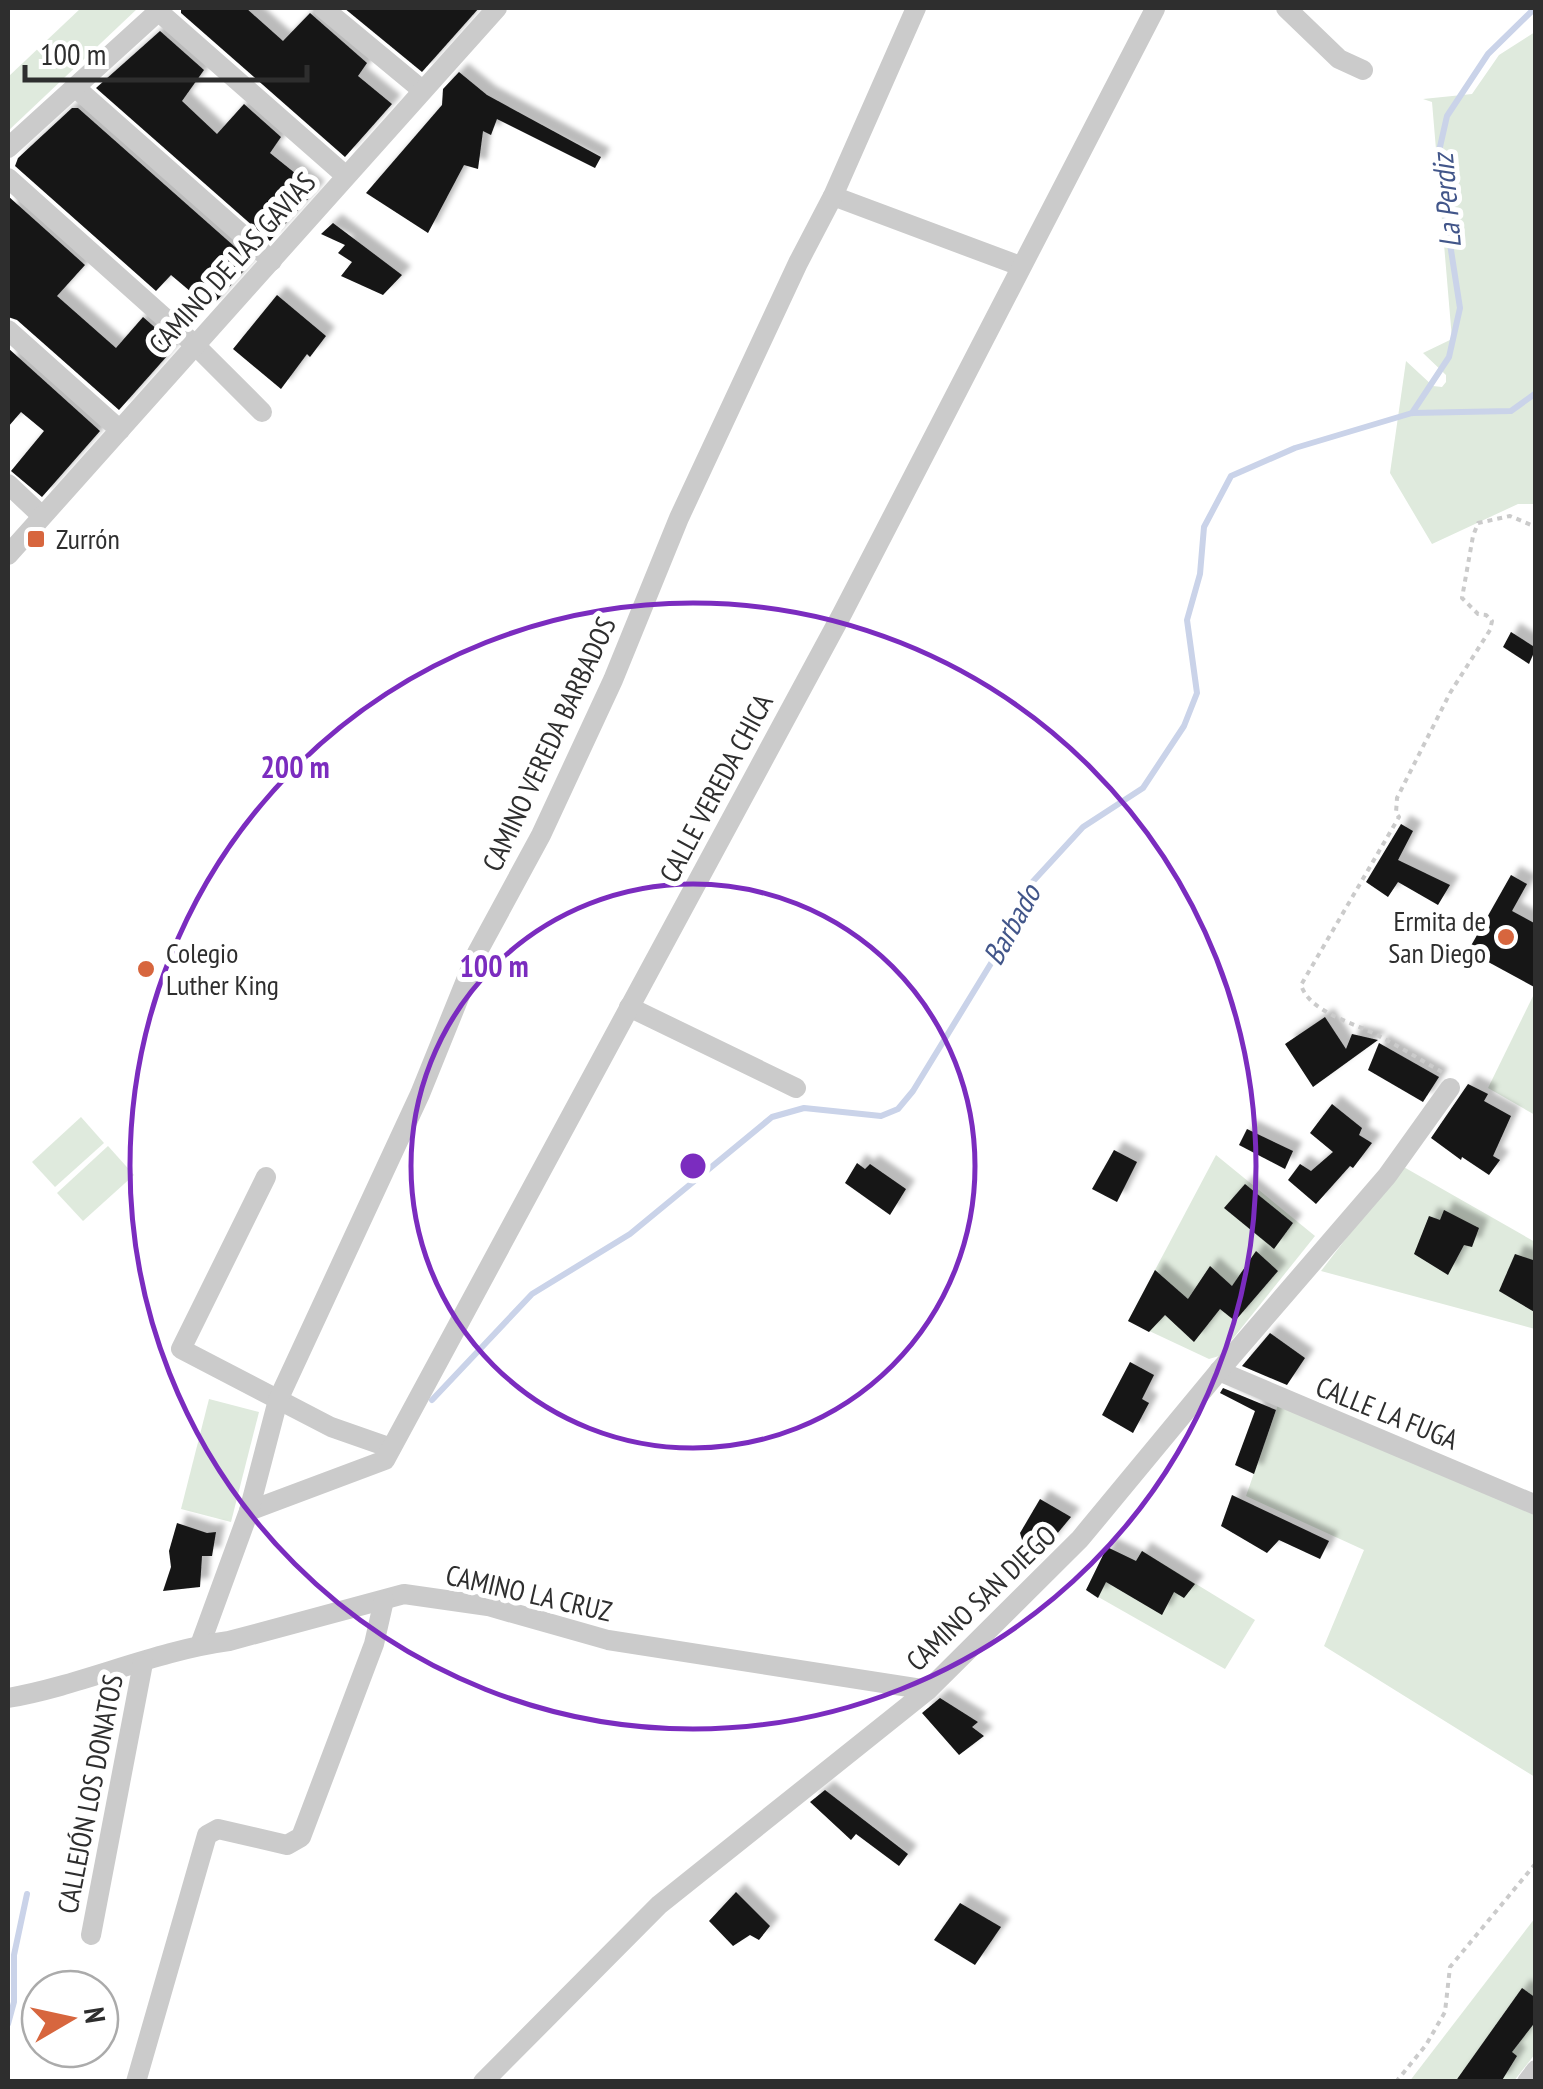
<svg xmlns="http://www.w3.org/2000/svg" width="1543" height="2089" font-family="'PT Sans Narrow',sans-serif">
	<defs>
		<filter id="shadow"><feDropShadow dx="9" dy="-9" stdDeviation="2.5" flood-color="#0004"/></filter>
	</defs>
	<rect width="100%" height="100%" fill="#fff"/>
	<g fill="#dfeadd">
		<polygon points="81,8 138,8 8,131 8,77"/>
		<polygon points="1535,32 1535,504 1518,504 1432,544 1390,473 1406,361 1433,386 1442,387 1446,382 1446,375 1423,353 1452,339 1432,102 1423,99 1472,94 1499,55"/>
		<polygon points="1535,992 1536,1115 1535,1115 1488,1088"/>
		<polygon points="81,1117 104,1143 55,1187 32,1162"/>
		<polygon points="108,1146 134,1175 83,1221 57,1193"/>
		<polygon points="1216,1155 1315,1236 1219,1356 1209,1359 1128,1321"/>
		<polygon points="1402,1166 1535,1242 1535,1329 1321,1271"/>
		<polygon points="209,1399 259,1412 231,1522 181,1509"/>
		<polygon points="1280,1399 1535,1506 1535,1777 1324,1646 1364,1550 1246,1496"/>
		<polygon points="1107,1547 1136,1561 1142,1551 1255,1620 1225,1669 1086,1590"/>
		<polygon points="1535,1918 1535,2054 1514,2081 1409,2082"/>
	</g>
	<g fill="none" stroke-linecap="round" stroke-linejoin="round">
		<g stroke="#cad3e9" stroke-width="6">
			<polyline points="1412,413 1449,357 1460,308 1437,160 1447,116 1488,54 1535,8"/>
			<polyline points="432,1400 532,1294 630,1234 772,1117 804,1108 881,1116 898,1109 913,1091 1001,947 1026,889 1083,827 1143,788 1184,726 1197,693 1187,620 1200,574 1204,527 1231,476 1295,448 1412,413 1511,411 1536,393"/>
			<polyline points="8,2024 14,2002 14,1955 27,1894"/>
		</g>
	</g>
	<g fill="#151515" filter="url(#shadow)">
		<polygon points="181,8 246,8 283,41 310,13 367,63 358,76 392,104 345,157 181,13"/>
		<polygon points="344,8 479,8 422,72"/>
		<polygon points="160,31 204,70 182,101 217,134 244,104 281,137 270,153 316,190 270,241 96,88"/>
		<polygon points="459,72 487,95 601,157 595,168 497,119 491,135 483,131 478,169 464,165 428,233 366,193 442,105 443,89"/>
		<polygon points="72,108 78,108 252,262 210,308 171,275 156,291 15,166 18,158"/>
		<polygon points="8,196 85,265 57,296 116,348 143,317 176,346 119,410 17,320 8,317"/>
		<polygon points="333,223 402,275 383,295 341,276 352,262 338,253 345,245 321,234"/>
		<polygon points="277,295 326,336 310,357 307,354 281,389 233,349"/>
		<polygon points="8,348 100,431 42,497 11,471 44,431 21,412 8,427"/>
		<polygon points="1511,632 1536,648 1529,664 1503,647"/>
		<polygon points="1401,824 1413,831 1398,860 1450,885 1438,905 1398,882 1388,897 1366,882"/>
		<polygon points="1511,875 1527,884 1512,911 1536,924 1536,988 1468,951"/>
		<polygon points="1325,1017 1346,1049 1352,1034 1378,1040 1313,1087 1285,1044"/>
		<polygon points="1379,1043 1439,1077 1423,1102 1368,1070"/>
		<polygon points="1468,1084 1488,1094 1484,1101 1511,1116 1493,1156 1500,1160 1489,1175 1462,1157 1461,1160 1431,1138"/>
		<polygon points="1332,1104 1362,1128 1359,1135 1372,1143 1353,1168 1350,1166 1316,1204 1288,1180 1300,1164 1311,1171 1333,1152 1310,1133"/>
		<polygon points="1247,1129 1293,1151 1285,1169 1239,1145"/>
		<polygon points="1114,1150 1137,1162 1117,1202 1092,1189"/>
		<polygon points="857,1163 865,1169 870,1164 906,1189 890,1215 845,1183"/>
		<polygon points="1245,1184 1293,1223 1274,1249 1224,1208"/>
		<polygon points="1444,1210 1479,1228 1472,1247 1464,1245 1448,1275 1414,1254 1429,1216 1440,1220"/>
		<polygon points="1256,1251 1278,1271 1235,1321 1220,1309 1194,1342 1165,1315 1149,1332 1128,1321 1155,1270 1188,1299 1210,1266 1232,1286"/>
		<polygon points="1515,1254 1536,1261 1536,1313 1499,1291"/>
		<polygon points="1270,1333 1305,1358 1287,1385 1242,1366"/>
		<polygon points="1130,1362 1154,1375 1142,1399 1149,1403 1133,1433 1102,1415"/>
		<polygon points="1223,1388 1276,1410 1254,1474 1235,1465 1255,1411 1220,1393"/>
		<polygon points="1232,1495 1329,1541 1320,1559 1279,1540 1267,1553 1221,1526"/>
		<polygon points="1040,1499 1071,1517 1027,1570 1011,1556 1023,1543 1020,1533"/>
		<polygon points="177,1523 207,1533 216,1532 212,1556 202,1556 200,1587 163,1591 171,1567 169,1551"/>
		<polygon points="1107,1547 1136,1561 1142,1551 1195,1584 1184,1598 1174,1592 1162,1615 1106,1582 1098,1598 1086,1590"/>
		<polygon points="940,1698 978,1722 972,1727 984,1736 959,1755 922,1713"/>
		<polygon points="825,1790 908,1854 899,1866 856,1834 851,1840 810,1802"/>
		<polygon points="736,1892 770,1926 759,1940 750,1935 733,1946 709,1921"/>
		<polygon points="960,1903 1001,1927 975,1965 934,1940"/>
		<polygon points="1522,1988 1536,1998 1536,2021 1512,2052 1517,2056 1501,2082 1455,2082"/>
	</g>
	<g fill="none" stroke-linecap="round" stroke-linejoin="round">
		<g stroke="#cbcbcb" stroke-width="4" stroke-dasharray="5 5" stroke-linecap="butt">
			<path d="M1442,1072C1421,1060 1400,1047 1379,1036C1355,1023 1310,1013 1301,985L1399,817L1396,813L1397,798L1450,693L1490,630L1492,621L1486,615L1478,614L1462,598L1473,536L1478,523L1510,516L1536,527"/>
			<polyline points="1396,2082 1426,2045 1445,2012 1450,1967 1536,1863"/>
		</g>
		<g stroke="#cbcbcb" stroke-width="20">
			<polyline points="323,8 422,90"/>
			<polyline points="1286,8 1339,59 1363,70"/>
			<polyline points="158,11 346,176"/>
			<polyline points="76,88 272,261"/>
			<polyline points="8,148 162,8"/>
			<polyline points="8,178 195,345 262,412"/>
			<polyline points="833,196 1020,266"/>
			<polyline points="8,330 120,430"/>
			<polyline points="8,484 42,516"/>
			<polyline points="8,555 497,8"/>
			<polyline points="629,1007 796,1088"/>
			<polyline points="266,1177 181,1349 331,1427 391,1448"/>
			<polyline points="1219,1371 1536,1505"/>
			<polyline points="249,1511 385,1460 842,614 1155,9"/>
			<polyline points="200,1645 249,1511 278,1400 420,1094 477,953 541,835 613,680 679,518 798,263 833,196 916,8"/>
			<path d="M8,1698C83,1685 154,1651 229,1641L404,1594L488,1606L608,1640L928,1690"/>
			<polyline points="91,1935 143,1663"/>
			<polyline points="136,2082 207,1835 218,1829 287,1845 301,1837 374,1644 384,1600"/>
			<polyline points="483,2082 659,1905 928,1690 1080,1539 1219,1371 1387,1176 1450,1088"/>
			<polyline points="1527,2082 1536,2070"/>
		</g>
	</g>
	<g fill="none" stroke="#7b2cbf" stroke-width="5">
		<circle cx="693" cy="1166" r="282"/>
		<circle cx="693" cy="1166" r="563"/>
	</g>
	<g fill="#d7663e" stroke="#fff" stroke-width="4">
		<rect x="26" y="529" width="20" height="20" rx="5"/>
		<circle cx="1506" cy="937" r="10"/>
		<circle cx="146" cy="969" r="10"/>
	</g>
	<g text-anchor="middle" stroke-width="10" stroke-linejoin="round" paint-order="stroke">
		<g font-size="28" fill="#2e2e2e" stroke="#fff">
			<text transform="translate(232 263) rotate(-48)" y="10">CAMINO DE LAS GAVIAS</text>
			<text transform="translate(549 744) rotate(-65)" y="10">CAMINO VEREDA BARBADOS</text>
			<text transform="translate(716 788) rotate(-62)" y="10">CALLE VEREDA CHICA</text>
			<text transform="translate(1387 1413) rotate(22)" y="10">CALLE LA FUGA</text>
			<text transform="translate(529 1593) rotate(13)" y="10">CAMINO LA CRUZ</text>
			<text transform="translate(981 1598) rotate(-44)" y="10">CAMINO SAN DIEGO</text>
			<text transform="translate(90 1794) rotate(-79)" y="10">CALLEJÓN LOS DONATOS</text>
		</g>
		<g font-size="28" fill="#2e2e2e" stroke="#fff" text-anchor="start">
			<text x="56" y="549">Zurrón</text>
			<text x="1486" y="931" text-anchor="end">Ermita de<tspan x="1486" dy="32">San Diego</tspan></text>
			<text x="166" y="963">Colegio<tspan x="166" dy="32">Luther King</tspan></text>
		</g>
		<g font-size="30" font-style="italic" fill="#42568a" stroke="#fff">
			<text transform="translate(1447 201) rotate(-95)" y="10">La Perdiz</text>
			<text transform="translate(1012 925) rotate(-61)" y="10">Barbado</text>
		</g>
	</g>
	<circle cx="693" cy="1166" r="15" fill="#7b2cbf" stroke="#fff" stroke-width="5"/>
	<g font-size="30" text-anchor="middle" font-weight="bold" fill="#7b2cbf" stroke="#fff" stroke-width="10" stroke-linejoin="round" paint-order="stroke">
		<text x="295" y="778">200 m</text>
		<text x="494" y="977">100 m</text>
	</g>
	<rect width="1543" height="2089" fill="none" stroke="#2e2e2e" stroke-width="20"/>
	<g transform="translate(70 2019) rotate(81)"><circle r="48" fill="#ffffff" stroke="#ababab" stroke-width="2.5"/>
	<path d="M0-8L18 38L0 25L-18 38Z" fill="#d7663e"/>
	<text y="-15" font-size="28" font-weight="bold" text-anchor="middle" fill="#2e2e2e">N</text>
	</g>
	<path d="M25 65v15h282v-15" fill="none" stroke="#2e2e2e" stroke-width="5"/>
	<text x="40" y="65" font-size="30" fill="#2e2e2e" stroke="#ffffff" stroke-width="8" paint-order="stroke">100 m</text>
</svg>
